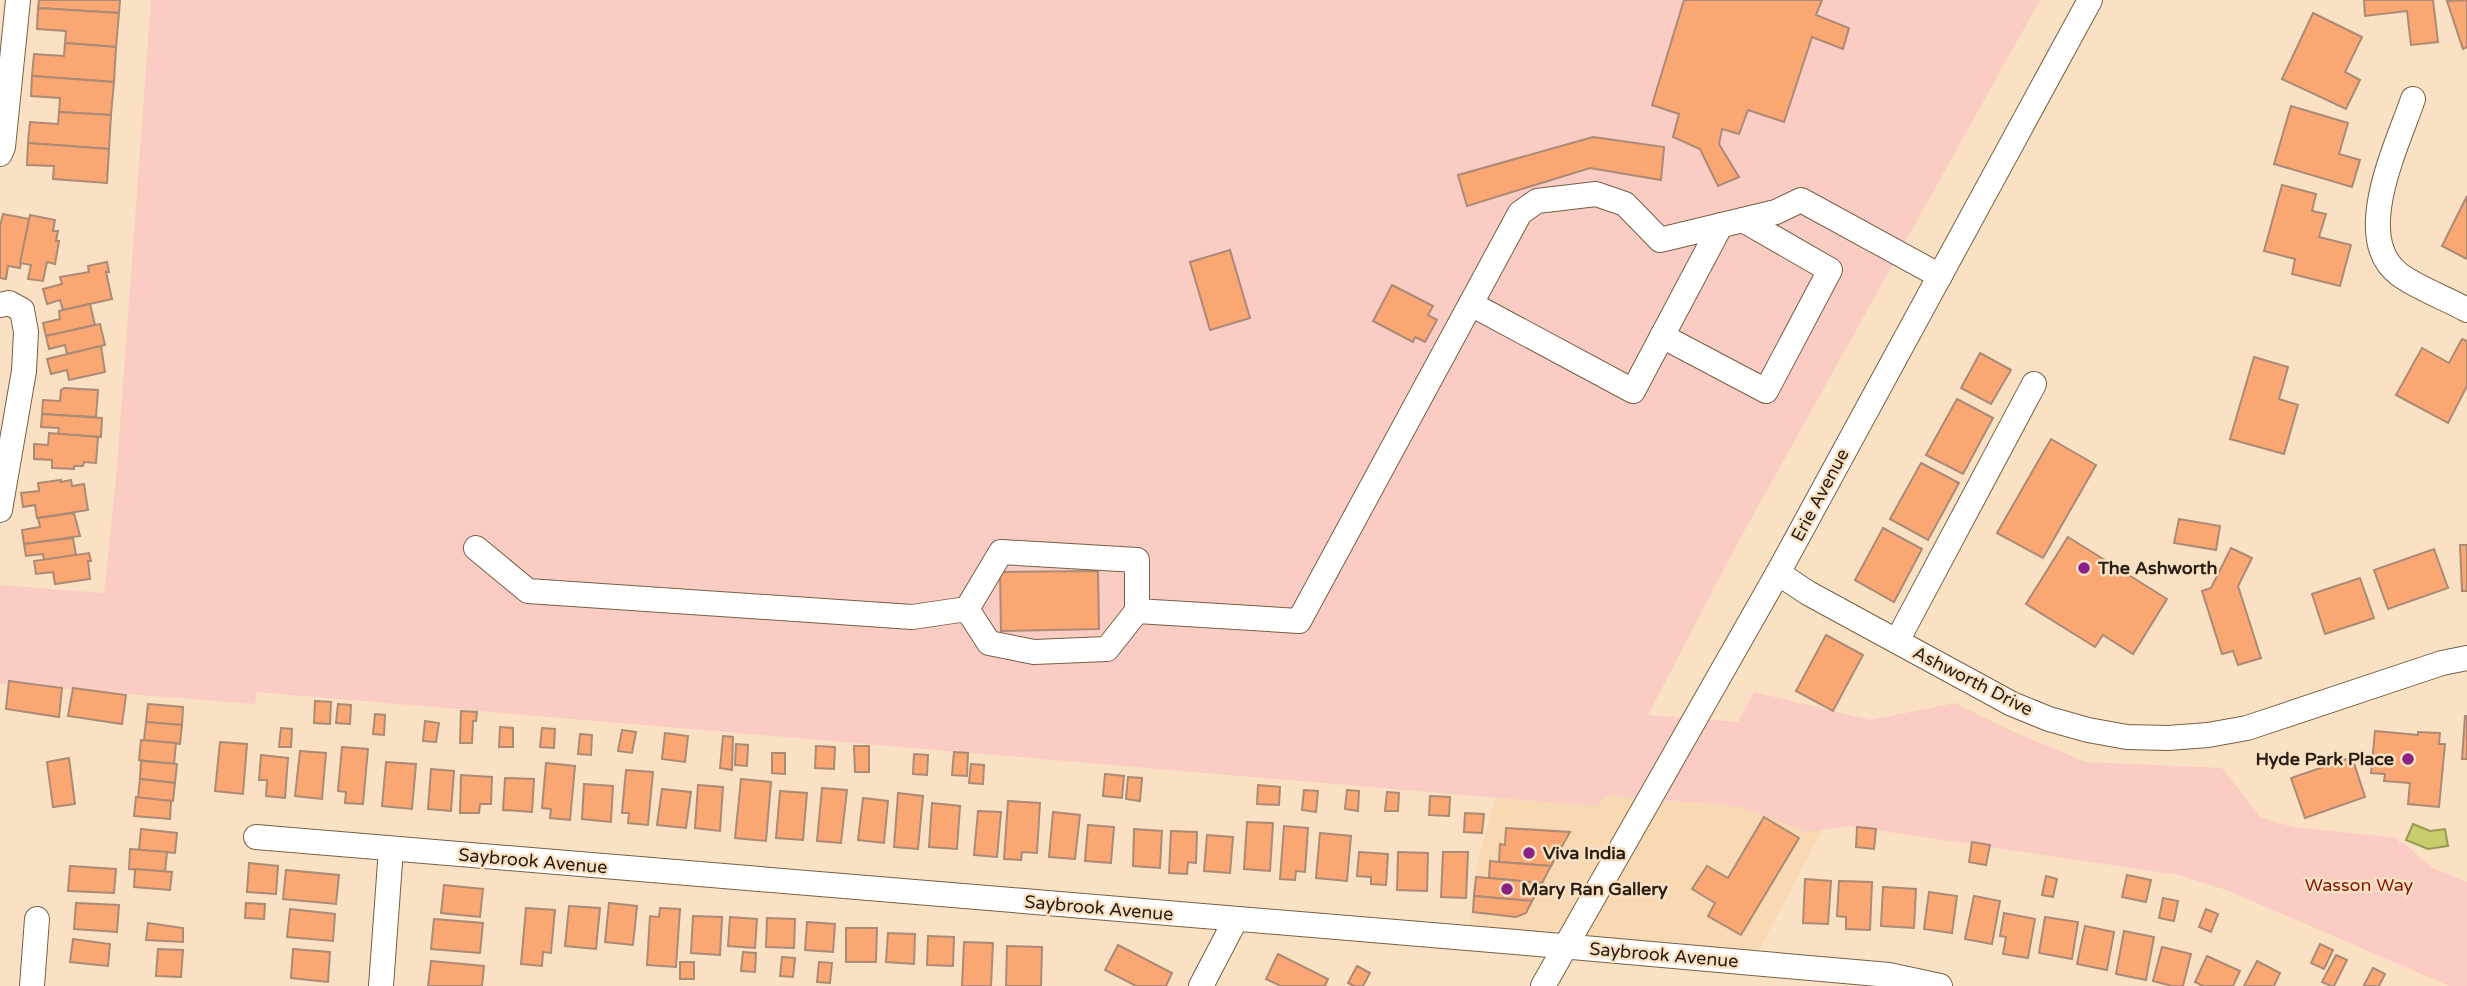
<svg xmlns="http://www.w3.org/2000/svg" width="2467" height="986" font-family="'Varela Round',sans-serif">
	<rect width="100%" height="100%" fill="#fbe1c3"/>
	<polygon fill="#f8d9b4" points="1604,796 1801,811 1832,812 1752,963 1468,938 1477,864 1495,798 1598,806"/>
	<polygon fill="#faccc3" points="151,0 2040,0 1737,544 1648,715 1738,722 1754,692 1870,720 1955,703 2016,733 2086,762 2222,768 2260,817 2293,827 2399,838 2399,843 2403,842 2432,868 2467,882 2467,986 2449,986 2229,891 2179,875 1849,826 1807,832 1739,806 1605,796 1598,806 1569,804 257,692 255,704 0,684 0,585 104,593 116,480"/>
	<polygon fill="#c7cd6d" stroke="#979852" stroke-width="2" points="2413,824 2430,831 2445,829 2448,846 2428,849 2406,840"/>
	<g fill="#fba774" stroke="#ab8a76" stroke-width="2">
		<polygon points="39,0 120,0 119,13 38,8"/>
		<polygon points="1684,0 1822,0 1816,15 1849,28 1843,49 1812,37 1784,122 1748,110 1739,134 1722,129 1719,144 1739,177 1718,186 1700,149 1673,137 1679,114 1652,105"/>
		<polygon points="2364,0 2433,0 2438,42 2411,45 2407,11 2365,16"/>
		<polygon points="2467,0 2467,47 2463,49 2447,1"/>
		<polygon points="38,8 119,13 116,47 65,43 66,31 37,29"/>
		<polygon points="2313,13 2362,37 2345,72 2360,80 2346,109 2282,79"/>
		<polygon points="65,43 116,47 114,82 32,76 34,54 64,56"/>
		<polygon points="32,76 114,82 111,115 59,112 60,98 31,96"/>
		<polygon points="2291,106 2348,123 2339,154 2360,160 2352,187 2274,164"/>
		<polygon points="59,112 111,115 109,149 28,143 30,122 58,124"/>
		<polygon points="1593,137 1664,147 1661,180 1590,168 1467,206 1458,175"/>
		<polygon points="28,143 109,149 107,183 53,179 54,166 27,165"/>
		<polygon points="2282,185 2316,194 2312,211 2326,214 2319,237 2351,245 2340,286 2292,274 2295,259 2264,251"/>
		<polygon points="2467,196 2467,259 2442,246"/>
		<polygon points="3,214 29,219 20,268 8,266 6,279 0,278 0,226"/>
		<polygon points="30,215 55,220 53,231 58,231 56,241 59,241 55,264 47,262 43,281 28,279 31,265 20,263"/>
		<polygon points="1230,250 1250,318 1210,330 1190,262"/>
		<polygon points="107,262 109,272 106,272 112,299 63,310 60,300 47,304 43,289 62,284 60,277 89,272 88,266"/>
		<polygon points="1392,285 1433,306 1428,315 1437,320 1425,342 1415,337 1413,342 1373,321"/>
		<polygon points="90,304 95,325 46,336 43,323 60,319 59,311"/>
		<polygon points="100,324 105,345 67,354 65,345 49,349 46,336"/>
		<polygon points="2462,339 2467,341 2467,386 2448,423 2396,395 2422,348 2449,363"/>
		<polygon points="101,346 105,372 69,380 67,370 51,374 47,359"/>
		<polygon points="1980,353 2011,370 1991,404 1961,388"/>
		<polygon points="2254,357 2288,367 2279,399 2298,405 2284,454 2230,439"/>
		<polygon points="64,388 98,390 96,417 42,414 43,400 60,401 61,390"/>
		<polygon points="1957,399 1993,418 1963,474 1926,455"/>
		<polygon points="42,414 102,418 101,437 58,434 59,428 41,427"/>
		<polygon points="49,433 98,437 96,463 84,462 83,466 74,466 74,469 52,468 52,460 34,459 34,444 48,445"/>
		<polygon points="2051,439 2096,465 2043,558 1997,533"/>
		<polygon points="1921,463 1959,483 1928,540 1890,519"/>
		<polygon points="61,480 61,482 71,480 72,486 84,484 88,510 37,518 35,505 23,507 21,493 39,491 38,483"/>
		<polygon points="74,513 80,536 24,544 22,530 40,527 38,518"/>
		<polygon points="2179,519 2220,526 2216,550 2174,543"/>
		<polygon points="1883,528 1922,549 1894,602 1855,580"/>
		<polygon points="2068,537 2167,599 2133,654 2103,635 2095,647 2026,604"/>
		<polygon points="73,538 76,555 44,560 43,554 26,556 24,544"/>
		<polygon points="2460,545 2467,545 2467,591 2462,591"/>
		<polygon points="2231,548 2252,558 2238,586 2261,658 2238,665 2233,651 2222,654 2202,591 2211,588"/>
		<polygon points="2434,549 2448,588 2388,609 2374,570"/>
		<polygon points="89,553 91,561 88,561 90,579 55,584 53,572 36,574 34,561"/>
		<polygon points="1098,571 1099,629 1001,631 1000,572"/>
		<polygon points="2360,578 2374,618 2325,634 2312,594"/>
		<polygon points="1826,635 1863,655 1833,711 1796,691"/>
		<polygon points="9,681 62,688 59,717 6,709"/>
		<polygon points="73,688 126,695 122,724 68,716"/>
		<polygon points="315,701 331,702 330,724 314,723"/>
		<polygon points="148,704 183,707 182,725 146,722"/>
		<polygon points="338,704 351,705 350,724 336,723"/>
		<polygon points="461,711 477,712 476,721 473,721 472,743 460,743"/>
		<polygon points="375,714 385,715 384,735 373,734"/>
		<polygon points="2465,716 2467,716 2467,759 2462,759"/>
		<polygon points="425,721 439,723 436,742 423,741"/>
		<polygon points="146,722 182,725 180,744 144,740"/>
		<polygon points="500,727 513,728 513,747 499,747"/>
		<polygon points="281,728 292,729 291,747 279,747"/>
		<polygon points="542,728 555,729 554,748 540,747"/>
		<polygon points="622,730 636,732 632,753 618,751"/>
		<polygon points="2375,731 2418,735 2418,732 2440,733 2439,744 2445,744 2439,807 2408,804 2410,783 2384,781 2385,774 2371,773"/>
		<polygon points="665,733 688,736 685,762 662,759"/>
		<polygon points="580,734 592,735 591,755 578,754"/>
		<polygon points="723,736 733,737 732,770 720,768"/>
		<polygon points="141,740 176,743 174,764 139,760"/>
		<polygon points="220,742 247,744 243,794 215,791"/>
		<polygon points="736,744 748,745 747,766 735,765"/>
		<polygon points="816,746 835,747 834,769 815,768"/>
		<polygon points="854,746 869,746 869,772 855,772"/>
		<polygon points="342,747 368,749 363,804 345,803 346,792 338,791"/>
		<polygon points="300,751 326,753 322,799 295,796"/>
		<polygon points="954,752 968,753 967,776 952,775"/>
		<polygon points="772,753 785,753 785,774 772,773"/>
		<polygon points="914,754 928,755 927,775 913,774"/>
		<polygon points="261,755 288,758 285,798 266,796 267,780 259,780"/>
		<polygon points="2352,757 2365,797 2305,818 2291,778"/>
		<polygon points="69,758 75,804 53,807 47,762"/>
		<polygon points="141,761 177,764 175,783 140,779"/>
		<polygon points="386,762 416,764 412,809 382,806"/>
		<polygon points="546,763 575,766 570,820 550,818 551,809 542,808"/>
		<polygon points="971,764 984,765 983,784 969,783"/>
		<polygon points="431,769 454,771 451,811 428,809"/>
		<polygon points="626,770 653,772 648,825 628,823 629,813 622,813"/>
		<polygon points="1105,774 1124,776 1122,798 1103,796"/>
		<polygon points="461,775 492,777 491,804 480,804 479,813 460,813"/>
		<polygon points="1128,777 1142,778 1140,801 1126,799"/>
		<polygon points="505,778 534,779 532,812 503,810"/>
		<polygon points="140,779 175,783 173,801 138,798"/>
		<polygon points="741,779 771,782 766,841 735,838"/>
		<polygon points="584,784 613,786 611,822 582,819"/>
		<polygon points="698,785 723,787 720,831 695,828"/>
		<polygon points="1258,785 1280,787 1279,805 1257,804"/>
		<polygon points="822,788 847,790 841,843 817,841"/>
		<polygon points="662,789 691,792 686,828 657,825"/>
		<polygon points="1304,790 1318,791 1316,812 1302,810"/>
		<polygon points="1347,790 1359,791 1358,811 1345,809"/>
		<polygon points="780,791 807,793 803,840 776,838"/>
		<polygon points="1387,792 1399,793 1398,811 1385,811"/>
		<polygon points="898,793 923,796 918,849 894,847"/>
		<polygon points="1430,796 1450,797 1449,816 1429,815"/>
		<polygon points="136,797 171,801 170,819 134,816"/>
		<polygon points="863,798 888,801 884,843 858,840"/>
		<polygon points="1008,801 1040,803 1037,853 1022,852 1021,860 1004,859"/>
		<polygon points="932,803 960,806 957,849 929,847"/>
		<polygon points="978,811 1001,812 997,857 974,855"/>
		<polygon points="1053,812 1080,815 1075,859 1049,857"/>
		<polygon points="1465,813 1484,814 1482,833 1464,832"/>
		<polygon points="1764,817 1799,838 1741,935 1708,916 1715,903 1692,889 1707,866 1728,878"/>
		<polygon points="1247,822 1273,823 1270,871 1244,869"/>
		<polygon points="1088,825 1114,827 1111,863 1085,861"/>
		<polygon points="1284,826 1308,828 1305,872 1296,871 1295,880 1280,879"/>
		<polygon points="1857,827 1876,829 1874,849 1856,847"/>
		<polygon points="1506,828 1570,832 1551,866 1499,862 1500,844 1505,845"/>
		<polygon points="141,829 177,833 175,853 139,850"/>
		<polygon points="1134,829 1162,831 1160,868 1133,866"/>
		<polygon points="1171,831 1197,832 1196,863 1188,862 1187,874 1169,873"/>
		<polygon points="1320,833 1351,836 1347,881 1316,878"/>
		<polygon points="1207,835 1233,837 1230,873 1204,871"/>
		<polygon points="1972,842 1990,845 1986,865 1969,862"/>
		<polygon points="130,849 167,852 165,872 129,869"/>
		<polygon points="1359,852 1388,854 1386,885 1371,884 1371,877 1357,876"/>
		<polygon points="1398,852 1428,853 1427,891 1397,890"/>
		<polygon points="1443,852 1468,852 1466,898 1441,897"/>
		<polygon points="1490,861 1499,862 1551,866 1542,883 1489,878"/>
		<polygon points="249,863 278,866 276,894 247,892"/>
		<polygon points="70,866 116,869 114,893 68,891"/>
		<polygon points="135,869 172,872 170,890 134,887"/>
		<polygon points="286,870 339,875 336,904 283,899"/>
		<polygon points="2127,875 2151,880 2146,902 2122,897"/>
		<polygon points="2046,876 2057,879 2053,897 2042,895"/>
		<polygon points="1476,877 1489,878 1542,883 1532,901 1474,896"/>
		<polygon points="1805,879 1831,881 1828,924 1803,923"/>
		<polygon points="1839,881 1872,882 1870,930 1846,929 1846,917 1837,916"/>
		<polygon points="444,885 483,889 480,917 441,913"/>
		<polygon points="1883,887 1916,889 1914,928 1881,926"/>
		<polygon points="1929,892 1957,896 1952,933 1924,929"/>
		<polygon points="1474,896 1532,901 1526,913 1516,917 1473,912"/>
		<polygon points="1974,896 2000,901 1992,944 1965,939"/>
		<polygon points="2163,898 2178,901 2174,921 2159,918"/>
		<polygon points="76,903 119,905 117,932 74,929"/>
		<polygon points="246,903 265,904 264,919 245,918"/>
		<polygon points="609,903 637,906 633,945 605,942"/>
		<polygon points="569,906 600,908 596,949 565,946"/>
		<polygon points="526,908 555,910 551,953 543,952 542,966 521,964"/>
		<polygon points="660,908 680,909 676,967 647,965 650,916 659,917"/>
		<polygon points="290,909 335,914 333,941 287,937"/>
		<polygon points="2206,909 2218,914 2211,932 2199,927"/>
		<polygon points="2004,913 2035,919 2028,958 2003,954 2006,937 2000,936"/>
		<polygon points="693,916 722,917 720,955 691,953"/>
		<polygon points="730,917 757,919 755,948 728,946"/>
		<polygon points="2045,917 2078,922 2072,959 2039,953"/>
		<polygon points="767,918 795,919 794,948 766,947"/>
		<polygon points="434,919 483,923 480,953 431,949"/>
		<polygon points="807,922 835,924 833,952 805,950"/>
		<polygon points="148,923 183,928 183,942 146,940"/>
		<polygon points="2085,926 2114,932 2107,970 2077,964"/>
		<polygon points="846,928 877,928 876,962 846,962"/>
		<polygon points="2124,931 2154,937 2146,980 2116,974"/>
		<polygon points="888,933 915,934 914,964 886,962"/>
		<polygon points="928,936 954,937 953,966 927,965"/>
		<polygon points="73,939 110,944 108,966 70,962"/>
		<polygon points="964,942 993,943 991,986 962,986"/>
		<polygon points="2320,944 2333,950 2324,969 2311,963"/>
		<polygon points="1118,945 1172,973 1166,986 1136,986 1105,970"/>
		<polygon points="1007,946 1042,947 1041,986 1006,986"/>
		<polygon points="2162,947 2191,954 2183,986 2172,986 2153,981"/>
		<polygon points="158,949 183,950 181,977 156,976"/>
		<polygon points="293,949 330,952 328,982 291,978"/>
		<polygon points="743,952 756,953 755,972 741,971"/>
		<polygon points="1278,954 1328,979 1325,986 1281,986 1266,979"/>
		<polygon points="2336,955 2347,960 2334,986 2331,986 2322,982"/>
		<polygon points="2207,956 2240,971 2233,986 2203,986 2195,982"/>
		<polygon points="782,957 795,958 793,977 780,976"/>
		<polygon points="431,961 484,966 482,986 428,986"/>
		<polygon points="2257,961 2280,973 2274,986 2244,986"/>
		<rect x="680" y="962" width="14" height="17"/>
		<polygon points="819,962 832,963 830,983 817,982"/>
		<polygon points="1357,966 1370,973 1363,986 1354,986 1348,983"/>
		<polygon points="2373,968 2385,974 2379,986 2366,986 2364,985"/>
	</g>
	<g fill="none" stroke-linecap="round" stroke-linejoin="round">
		<g stroke="#766044" stroke-width="26">
			<g id="minor">
				<path d="M2413,99C2398,144 2350,239 2400,275C2420,289 2445,298 2467,310"/>
				<polyline points="0,154 3,147 18,0"/>
				<polyline points="1471,304 1633,391 1721,225"/>
				<polyline points="0,305 9,303 22,310 26,332 24,371 0,510"/>
				<polyline points="1662,336 1766,391 1830,270 1743,220"/>
				<polyline points="476,548 528,591 912,617 967,609 1001,552 1137,560 1137,611 1299,621 1520,213 1537,201 1596,194 1625,204 1660,240 1776,212 1801,200 1940,276"/>
				<polyline points="1778,573 1808,593 2012,704 2049,719 2088,730 2127,737 2168,738 2208,735 2247,728 2442,663 2467,658"/>
				<polyline points="967,609 989,643 1034,652 1107,649 1137,611"/>
				<polyline points="1897,641 2034,384"/>
				<polyline points="256,837 1527,943 1889,975 1940,986"/>
				<polyline points="32,986 37,919"/>
				<polyline points="381,986 391,849"/>
				<polyline points="1201,986 1236,919"/>
				<polyline points="1543,986 1778,573 2090,0"/>
			</g>
		</g>
		<use href="#minor" stroke="#fff" stroke-width="24"/>
	</g>
	<g fill="#8c2185" stroke="#fbe1c3" stroke-width="2.5">
		<circle cx="2084" cy="568" r="7"/>
		<circle cx="2408" cy="759" r="7"/>
		<circle cx="1529" cy="853" r="7"/>
		<circle cx="1507" cy="889" r="7"/>
	</g>
	<g text-anchor="middle" stroke-width="5" stroke-linejoin="round" paint-order="stroke">
		<g font-size="18" fill="#281e13" stroke="#fbe1c3">
			<text transform="translate(1820 495) rotate(-62)" y="6">Erie Avenue</text>
			<text transform="translate(1973 681) rotate(27)" y="6">Ashworth Drive</text>
			<text transform="translate(533 861) rotate(5)" y="6">Saybrook Avenue</text>
			<text transform="translate(1099 908) rotate(5)" y="6">Saybrook Avenue</text>
			<text transform="translate(1664 955) rotate(5)" y="6">Saybrook Avenue</text>
		</g>
		<g font-size="18" font-weight="bold" fill="#281e13" stroke="#fbe1c3" text-anchor="start">
			<text x="2098" y="574">The Ashworth</text>
			<text x="2394" y="765" text-anchor="end">Hyde Park Place</text>
			<text x="1543" y="859">Viva India</text>
			<text x="1521" y="895">Mary Ran Gallery</text>
		</g>
		<g font-size="18" fill="#861504" stroke="#fbe1c3">
			<text x="2359" y="891">Wasson Way</text>
		</g>
	</g>
</svg>
